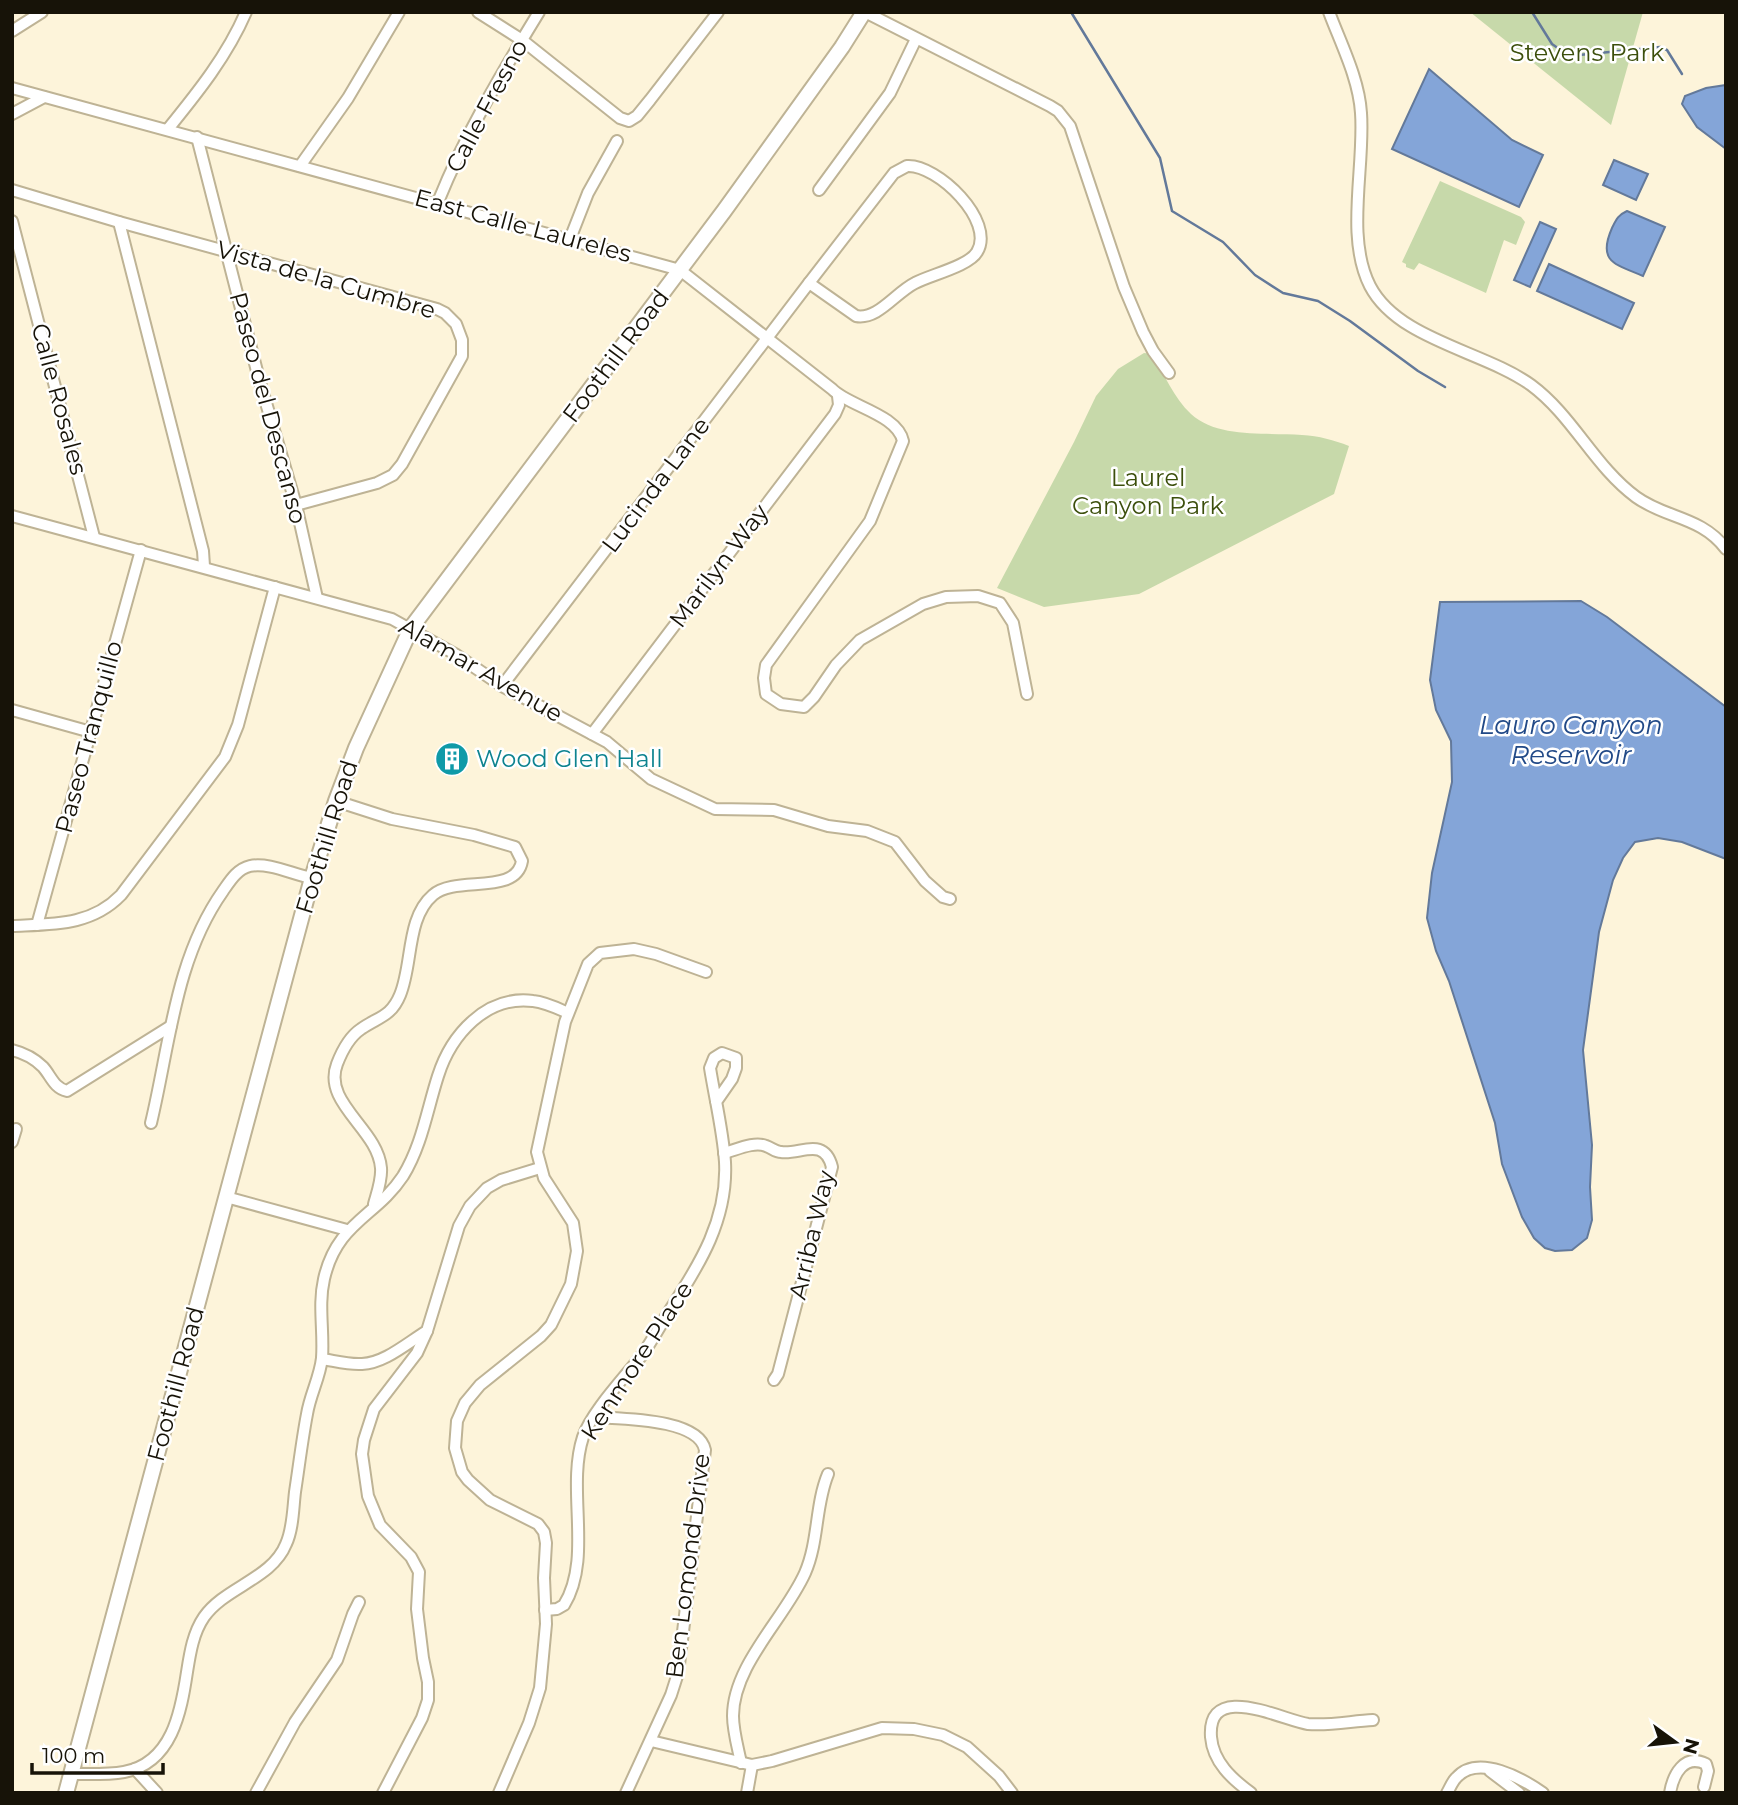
<svg xmlns="http://www.w3.org/2000/svg" width="1738" height="1805" font-family="Montserrat,sans-serif">
	<rect width="100%" height="100%" fill="#fdf4da"/>
	<g fill="#c7d9aa">
		<polygon points="1470,12 1643,12 1611,125"/>
		<polygon points="1440,181 1521,217 1525,222 1516,245 1504,240 1486,293 1419,263 1414,270 1406,267 1406,264 1402,262"/>
		<path d="M1144,353L1152,354C1164,374 1174,398 1191,414C1218,439 1268,432 1302,435C1319,436 1334,440 1349,446L1334,494L1139,594L1044,607L997,588L1074,442L1096,396L1118,369Z"/>
	</g>
	<g fill="#84a5d8" stroke="#63799a" stroke-width="2">
		<polygon points="1429,69 1512,140 1543,155 1519,207 1392,149"/>
		<polygon points="1726,85 1726,149 1697,127 1682,104 1685,96 1706,88"/>
		<polygon points="1614,160 1648,174 1636,200 1603,185"/>
		<path d="M1627,211L1665,227L1643,276C1615,264 1597,262 1612,228C1616,220 1618,215 1627,211Z"/>
		<polygon points="1540,222 1556,229 1530,287 1514,280"/>
		<polygon points="1549,264 1634,303 1622,329 1537,291"/>
		<polygon points="1581,601 1607,617 1726,707 1726,859 1682,842 1658,838 1635,842 1623,858 1613,880 1599,932 1583,1050 1592,1145 1590,1187 1592,1220 1587,1238 1572,1250 1555,1251 1545,1248 1534,1238 1522,1217 1502,1164 1495,1123 1449,981 1436,951 1427,918 1432,873 1452,782 1451,741 1436,710 1430,680 1440,602"/>
	</g>
	<g fill="none" stroke-linecap="round" stroke-linejoin="round">
		<g stroke="#63799a" stroke-width="2.5">
			<polyline points="1071,12 1160,158 1172,211 1223,242 1255,275 1283,293 1318,301 1350,321 1418,371 1445,387"/>
			<polyline points="1532,12 1552,44 1569,56 1660,47 1667,50 1682,74"/>
		</g>
		<g stroke="#beb395" stroke-width="14">
			<g id="street">
				<polyline points="478,12 522,40 620,118 629,121 637,116 650,100 718,12"/>
				<polyline points="865,12 1050,106 1058,111 1070,126 1124,287 1143,332 1153,351 1169,373"/>
				<path d="M1329,12C1341,44 1359,79 1361,113C1365,167 1345,237 1370,286C1398,340 1484,351 1531,385C1573,416 1594,466 1636,497C1666,519 1701,516 1726,549"/>
				<polyline points="12,31 42,12"/>
				<path d="M12,88L680,270L832,389C848,406 897,414 903,441L870,521L766,665L764,678L766,694L781,704L804,707L814,697L836,665L860,640L923,604L946,597L978,596L1000,603L1013,623L1027,694"/>
				<polyline points="12,114 44,97"/>
				<path d="M168,129C198,92 227,56 246,12"/>
				<polyline points="197,137 259,379 296,505 317,598"/>
				<polyline points="300,166 348,98 399,12"/>
				<path d="M907,166C937,164 996,221 977,252C969,266 930,275 915,283C895,293 878,320 856,316L809,283L894,173Z"/>
				<polyline points="12,190 119,222 437,309 445,313 456,324 462,340 462,356 402,464 393,475 377,483 296,505"/>
				<polyline points="819,190 890,93 916,39"/>
				<path d="M438,202C465,135 501,74 539,12"/>
				<polyline points="12,221 94,537"/>
				<polyline points="119,222 203,551 204,566"/>
				<polyline points="570,239 588,193 617,141"/>
				<polyline points="12,516 392,619 455,654 502,686 607,742 651,779 715,809 774,810 828,826 867,831 895,842 925,881 943,897 950,899"/>
				<polyline points="502,686 809,283"/>
				<polyline points="12,710 91,732"/>
				<polyline points="592,734 835,414 839,405 838,396"/>
				<path d="M336,801L392,819L474,835L515,847L522,861C516,896 456,875 433,895C406,918 413,964 400,995C391,1017 378,1017 361,1029C349,1037 342,1051 337,1064C322,1103 378,1129 381,1168C382,1180 377,1193 374,1204"/>
				<polyline points="37,925 141,550"/>
				<path d="M12,926C53,924 91,926 121,895L225,757L238,725L275,587"/>
				<path d="M12,1050C24,1053 34,1058 43,1067C51,1076 54,1088 67,1091L171,1026"/>
				<path d="M151,1123C170,1044 175,959 223,891C230,881 237,869 250,866C269,862 294,875 312,878"/>
				<polyline points="12,1142 16,1129"/>
				<path d="M724,1153C736,1150 754,1141 766,1146C772,1148 775,1152 781,1152C800,1155 824,1136 832,1167L778,1374L774,1380"/>
				<polyline points="226,1197 347,1230"/>
				<path d="M322,1359C335,1361 349,1365 362,1364C385,1363 407,1343 427,1331L459,1226L470,1206L487,1188L501,1180L540,1168"/>
				<path d="M595,1417C621,1419 699,1418 705,1450L678,1673L671,1695L626,1793"/>
				<path d="M545,1610L557,1609L564,1605C593,1558 566,1489 583,1437C592,1411 625,1377 642,1355C652,1341 661,1324 670,1310C700,1264 728,1219 725,1162C723,1131 715,1099 710,1068L714,1058L722,1053L736,1058V1068L732,1079L716,1102"/>
				<polyline points="651,1741 752,1765 772,1761 882,1728 914,1729 943,1735 967,1747 999,1776 1012,1793"/>
				<path d="M741,1763C738,1748 733,1731 733,1716C733,1665 785,1618 805,1573C819,1541 815,1505 828,1474"/>
				<polyline points="135,1769 157,1793"/>
				<polyline points="1490,1771 1519,1793"/>
				<path d="M71,1774C88,1774 107,1775 124,1772C172,1763 181,1712 187,1672C190,1653 193,1633 204,1617C225,1587 272,1579 286,1544C293,1529 293,1509 295,1492C299,1466 302,1440 307,1414C310,1395 320,1377 322,1358C324,1331 318,1305 324,1279C337,1222 376,1217 403,1176C422,1145 427,1110 438,1076C451,1035 486,995 533,1001C545,1002 557,1008 568,1013"/>
				<polyline points="256,1793 295,1722 337,1660 353,1614 359,1602"/>
				<polyline points="383,1793 422,1718 428,1700 428,1682 423,1658 417,1609 419,1572 411,1557 380,1525 368,1496 362,1454 364,1440 374,1409 417,1353 427,1331"/>
				<polyline points="499,1793 529,1723 540,1688 546,1624 544,1578 546,1543 544,1532 538,1524 490,1500 468,1480 462,1472 455,1448 457,1421 465,1403 480,1385 541,1336 551,1325 571,1284 577,1251 573,1223 544,1178 537,1152 565,1022 588,964 600,953 634,949 656,954 706,972"/>
				<polyline points="747,1793 752,1765"/>
				<path d="M1251,1793C1232,1779 1213,1762 1211,1737C1207,1680 1282,1720 1308,1724C1329,1726 1352,1721 1373,1720"/>
				<path d="M1447,1793C1450,1788 1452,1782 1456,1778C1478,1753 1523,1779 1543,1793"/>
				<path d="M1670,1793C1673,1775 1684,1753 1706,1764L1708,1771L1704,1787"/>
			</g>
		</g>
		<g stroke="#beb395" stroke-width="18">
			<polyline id="secondary" points="66,1793 312,878 336,801 356,748 411,628 724,211 842,47 864,12"/>
		</g>
		<use href="#street" stroke="#fff" stroke-width="10"/>
		<use href="#secondary" stroke="#fff" stroke-width="14"/>
	</g>
	<defs>
		<g id="building-disc" transform="scale(1.75)"><circle r="9.5" fill="#0f9aa8" stroke="#fff"/><path d="M-4-6H4V6H1V3H-1V6H-4ZM-2.5-4.3h1.7v1.8h-1.7ZM.8-4.3h1.7v1.8H.8ZM-2.5-1h1.7V.8h-1.7ZM.8-1h1.7V.8H.8Z" fill="#fff"/></g>
	</defs>
	<g fill-rule="evenodd">
		<use href="#building-disc" x="452" y="759"/>
	</g>
	<g text-anchor="middle" stroke-width="5" stroke-linejoin="round" paint-order="stroke">
		<g font-size="24" fill="#3c4f0c" stroke="#fff">
			<text x="1587" y="61">Stevens Park</text>
			<text x="1148" y="486">Laurel<tspan x="1148" dy="28">Canyon Park</tspan></text>
		</g>
		<g font-size="24" fill="#171308" stroke="#fff">
			<text transform="translate(487 106) rotate(-62)" y="8">Calle Fresno</text>
			<text transform="translate(523 226) rotate(15)" y="8">East Calle Laureles</text>
			<text transform="translate(326 280) rotate(16)" y="8">Vista de la Cumbre</text>
			<text transform="translate(616 356) rotate(-53)" y="8">Foothill Road</text>
			<text transform="translate(59 399) rotate(75)" y="8">Calle Rosales</text>
			<text transform="translate(268 408) rotate(75)" y="8">Paseo del Descanso</text>
			<text transform="translate(656 485) rotate(-53)" y="8">Lucinda Lane</text>
			<text transform="translate(719 566) rotate(-53)" y="8">Marilyn Way</text>
			<text transform="translate(481 670) rotate(30)" y="8">Alamar Avenue</text>
			<text transform="translate(89 737) rotate(-75)" y="8">Paseo Tranquillo</text>
			<text transform="translate(327 837) rotate(-73)" y="8">Foothill Road</text>
			<text transform="translate(812 1235) rotate(-77)" y="8">Arriba Way</text>
			<text transform="translate(637 1361) rotate(-57)" y="8">Kenmore Place</text>
			<text transform="translate(176 1384) rotate(-75)" y="8">Foothill Road</text>
			<text transform="translate(688 1566) rotate(-83)" y="8">Ben Lomond Drive</text>
		</g>
		<g font-size="24" fill="#0d838f" stroke="#fff" text-anchor="start">
			<text x="476" y="767">Wood Glen Hall</text>
		</g>
		<g font-size="26" font-style="italic" fill="#214987" stroke="#fff">
			<text x="1571" y="734">Lauro Canyon<tspan x="1571" dy="30">Reservoir</tspan></text>
		</g>
	</g>
	<rect width="1738" height="1805" fill="none" stroke="#171308" stroke-width="28"/>
	<g transform="translate(1675 1742) rotate(105)" stroke="#ffffff" stroke-width="5" paint-order="stroke">
	<path d="M0-5L12 26L0 18L-12 26Z" fill="#171308"/>
	<text y="-10" font-size="19" font-weight="bold" text-anchor="middle" fill="#171308">N</text>
	</g>
	<path d="M32 1763v10h131v-10" fill="none" stroke="#171308" stroke-width="3.5"/>
	<text x="42" y="1763" font-size="21" fill="#171308" stroke="#ffffff" stroke-width="5" paint-order="stroke">100 m</text>
</svg>
